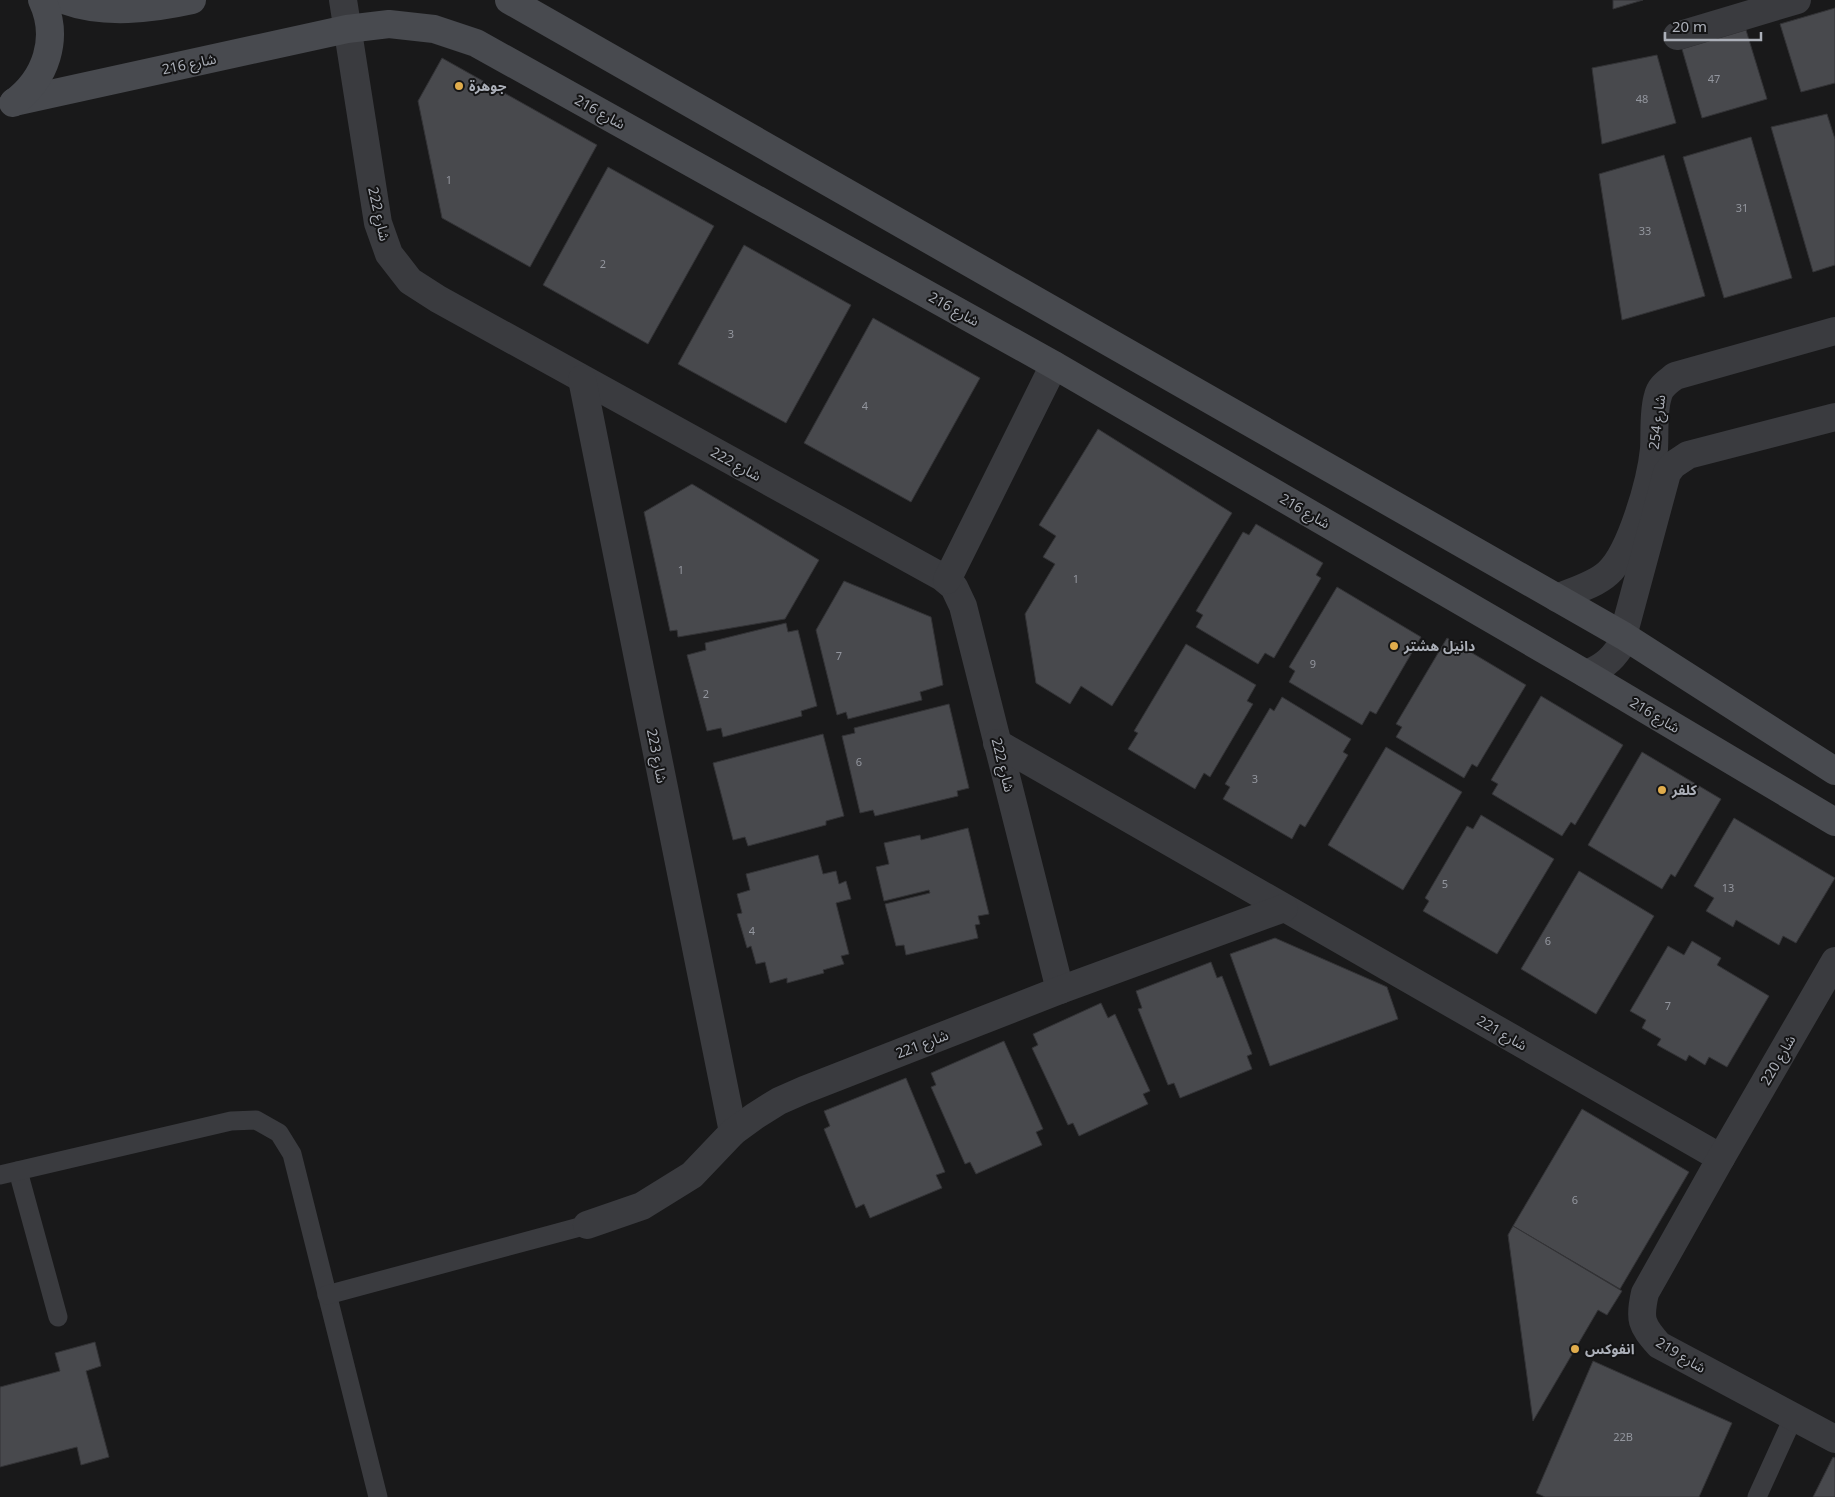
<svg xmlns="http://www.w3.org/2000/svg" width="1835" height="1497" font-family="'Noto Sans','Noto Sans Arabic',sans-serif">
	<rect width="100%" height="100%" fill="#19191a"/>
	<g fill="#48494d" stroke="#333336">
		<polygon points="1613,0 1643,0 1613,9"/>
		<polygon points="1835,8 1835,83 1801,92 1780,24"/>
		<polygon points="1746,30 1767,99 1702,118 1682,49"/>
		<polygon points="1657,55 1676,123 1602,144 1592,68"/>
		<polygon points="442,58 597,145 530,267 442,218 418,101"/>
		<polygon points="1827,114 1835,139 1835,265 1813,272 1771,127"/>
		<polygon points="1751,137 1792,278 1724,298 1683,157"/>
		<polygon points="1664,155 1705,296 1622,320 1599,174"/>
		<polygon points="608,167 714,226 648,344 543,285"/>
		<polygon points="744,245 851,305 786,423 678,364"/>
		<polygon points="873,318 980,378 911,502 804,443"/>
		<polygon points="1098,429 1232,513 1112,706 1081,686 1070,704 1036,683 1025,614 1055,564 1043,557 1056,536 1039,525"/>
		<polygon points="692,484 819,560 785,619 678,637 677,630 670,631 644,512"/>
		<polygon points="1256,524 1323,563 1316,575 1321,578 1274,658 1265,653 1258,664 1196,627 1203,615 1196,611 1243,532 1249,535"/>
		<polygon points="844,581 931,617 943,685 920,692 922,700 848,719 846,712 837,715 816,630"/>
		<polygon points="1337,587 1421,637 1376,714 1370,711 1362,725 1289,682 1295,671 1289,667"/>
		<polygon points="786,623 788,632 798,630 817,706 801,711 802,716 723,737 721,728 707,731 687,655 706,650 705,643"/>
		<polygon points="1447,638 1526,685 1477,767 1472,764 1464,778 1396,737 1402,727 1396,724"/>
		<polygon points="1186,644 1256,685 1247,701 1253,704 1210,777 1204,773 1195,789 1128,749 1138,733 1134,731"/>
		<polygon points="1541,696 1623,745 1575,825 1571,822 1562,836 1492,794 1498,784 1491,780"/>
		<polygon points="1282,697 1351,739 1343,752 1348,755 1305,827 1300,824 1292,839 1223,799 1230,787 1225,784 1270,708 1274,711"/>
		<polygon points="949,704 969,788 957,791 958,796 875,816 873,810 860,813 842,736 855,733 854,728"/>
		<polygon points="823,734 844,816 826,821 826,825 748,846 745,837 733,840 713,763"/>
		<polygon points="1386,747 1462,792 1403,890 1328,845"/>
		<polygon points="1642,752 1721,799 1675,877 1671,874 1662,889 1588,845"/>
		<polygon points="1481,815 1554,859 1497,954 1423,911 1429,901 1425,898 1467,826 1473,829"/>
		<polygon points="1734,818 1835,878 1796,943 1783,936 1779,945 1736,920 1733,927 1706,911 1714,898 1694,886"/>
		<polygon points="968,828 989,914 978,916 980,924 975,925 978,938 906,955 904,945 896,946 885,904 930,893 929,890 884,901 876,867 889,864 884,843 920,835 921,840"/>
		<polygon points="818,855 823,874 836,871 839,884 846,881 851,899 836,903 849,954 841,956 844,964 823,970 824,973 787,983 787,978 770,983 765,962 756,964 751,946 747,948 737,914 742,913 737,894 750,890 746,874"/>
		<polygon points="1579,871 1654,916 1596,1014 1521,969"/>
		<polygon points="1275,938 1387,987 1398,1019 1270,1066 1230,954"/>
		<polygon points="1692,941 1721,958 1717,965 1769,996 1727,1067 1709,1057 1705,1065 1689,1055 1686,1061 1657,1045 1661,1039 1642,1028 1646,1020 1630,1011 1668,946 1684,955"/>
		<polygon points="1211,962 1217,978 1222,976 1252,1054 1247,1056 1252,1069 1180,1098 1174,1083 1168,1085 1138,1009 1142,1008 1136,991"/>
		<polygon points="1101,1003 1108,1018 1115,1014 1150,1091 1143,1094 1148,1104 1079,1136 1073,1123 1068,1125 1032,1048 1038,1045 1033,1034"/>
		<polygon points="1004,1041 1043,1129 1036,1132 1042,1145 976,1174 970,1162 965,1164 931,1087 936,1085 931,1073"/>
		<polygon points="906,1078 945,1172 936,1175 942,1188 870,1218 864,1204 856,1208 824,1129 830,1126 824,1111"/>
		<polygon points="1582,1109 1689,1172 1620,1289 1513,1226"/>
		<polygon points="1513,1226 1622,1291 1607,1315 1598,1310 1533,1421 1508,1235"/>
		<polygon points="95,1342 101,1366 86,1371 109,1457 81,1465 77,1447 0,1467 0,1387 60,1371 55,1353"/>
		<polygon points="1593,1361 1732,1423 1699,1497 1545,1497 1536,1493"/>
		<polygon points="1833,1457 1835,1458 1835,1497 1813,1497"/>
	</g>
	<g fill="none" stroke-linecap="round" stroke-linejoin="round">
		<g stroke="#3a3b3f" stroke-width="19">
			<polyline points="18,1171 58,1317"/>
			<polyline points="0,1175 231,1121 256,1120 279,1133 292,1154 378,1497"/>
			<polyline points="327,1295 587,1225"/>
			<polyline points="1757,1497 1793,1418"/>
		</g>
		<g stroke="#3a3b3f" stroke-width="28">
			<polyline points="343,0 378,223 389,254 410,281 438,299 942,577 954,587 963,606 1060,990"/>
			<polyline points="1677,36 1797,0"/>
			<polyline points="582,379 733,1132"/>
			<polyline points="947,580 1054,365"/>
			<path d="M1557,598C1573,591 1595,585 1608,573C1631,552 1651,480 1654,449C1655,433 1653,411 1658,396C1660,386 1668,382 1675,376L1835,331"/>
			<path d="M1586,674C1601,668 1611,661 1620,647L1667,473L1673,465L1688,455L1835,417"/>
			<polyline points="997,743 1721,1158"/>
			<path d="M1835,961L1721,1158L1645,1293C1639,1319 1641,1325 1659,1345L1835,1439"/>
			<polyline points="587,1225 642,1206 692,1175 733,1132 755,1116 779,1101 804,1090 1060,990 1284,908"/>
		</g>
		<g stroke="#484a4f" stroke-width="28">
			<path d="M64,0C105,15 151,9 192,0"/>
			<polyline points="509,0 1624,636 1835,771"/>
			<polyline points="14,102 347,29 389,24 434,29 476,43 1054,365 1586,674 1835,822"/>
			<path d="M13,103C46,79 60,38 42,0"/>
		</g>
	</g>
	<g fill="#e0ac4c" stroke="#141415" stroke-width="2">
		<circle cx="459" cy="86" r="5"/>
		<circle cx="1394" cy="646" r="5"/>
		<circle cx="1662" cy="790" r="5"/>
		<circle cx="1575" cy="1349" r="5"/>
	</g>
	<g text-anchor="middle" stroke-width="4" stroke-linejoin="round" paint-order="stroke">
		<g font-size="11" fill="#93969e">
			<text x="1714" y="83">47</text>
			<text x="1642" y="103">48</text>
			<text x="449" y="184">1</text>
			<text x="1742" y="212">31</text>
			<text x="1645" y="235">33</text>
			<text x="603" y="268">2</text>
			<text x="731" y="338">3</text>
			<text x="865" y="410">4</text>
			<text x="681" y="574">1</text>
			<text x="1076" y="583">1</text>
			<text x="839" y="660">7</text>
			<text x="1313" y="668">9</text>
			<text x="706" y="698">2</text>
			<text x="859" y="766">6</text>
			<text x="1255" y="783">3</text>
			<text x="1445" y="888">5</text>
			<text x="1728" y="892">13</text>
			<text x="752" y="935">4</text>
			<text x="1548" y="945">6</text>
			<text x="1668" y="1010">7</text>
			<text x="1575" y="1204">6</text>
			<text x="1623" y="1441">22B</text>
		</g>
		<g font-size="14" fill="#acb0b9" stroke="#141415">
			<text transform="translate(189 64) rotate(-12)" y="5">شارع 216</text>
			<text transform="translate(600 112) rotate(29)" y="5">شارع 216</text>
			<text transform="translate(379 214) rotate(77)" y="5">شارع 222</text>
			<text transform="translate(954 309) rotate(29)" y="5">شارع 216</text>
			<text transform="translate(1657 422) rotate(-83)" y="5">شارع 254</text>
			<text transform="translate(736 464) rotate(29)" y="5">شارع 222</text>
			<text transform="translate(1305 511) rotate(30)" y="5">شارع 216</text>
			<text transform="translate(1655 715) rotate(31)" y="5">شارع 216</text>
			<text transform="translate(657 756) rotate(79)" y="5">شارع 223</text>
			<text transform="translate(1003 765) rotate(76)" y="5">شارع 222</text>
			<text transform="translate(1502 1033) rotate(30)" y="5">شارع 221</text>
			<text transform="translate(922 1044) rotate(-21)" y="5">شارع 221</text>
			<text transform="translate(1778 1060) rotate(-60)" y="5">شارع 220</text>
			<text transform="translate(1681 1355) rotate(31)" y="5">شارع 219</text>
		</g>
		<g font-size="14" font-weight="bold" fill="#acb0b9" stroke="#141415" text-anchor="start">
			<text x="469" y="91">جوهرة</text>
			<text x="1404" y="651">دانيل هشتر</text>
			<text x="1672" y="795">كلفر</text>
			<text x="1585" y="1354">انفوكس</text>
		</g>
	</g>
	<path d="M1665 32v8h96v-8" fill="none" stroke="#acb0b9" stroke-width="2.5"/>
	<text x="1672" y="32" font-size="15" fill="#acb0b9" stroke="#141415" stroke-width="4" paint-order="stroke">20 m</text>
</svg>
